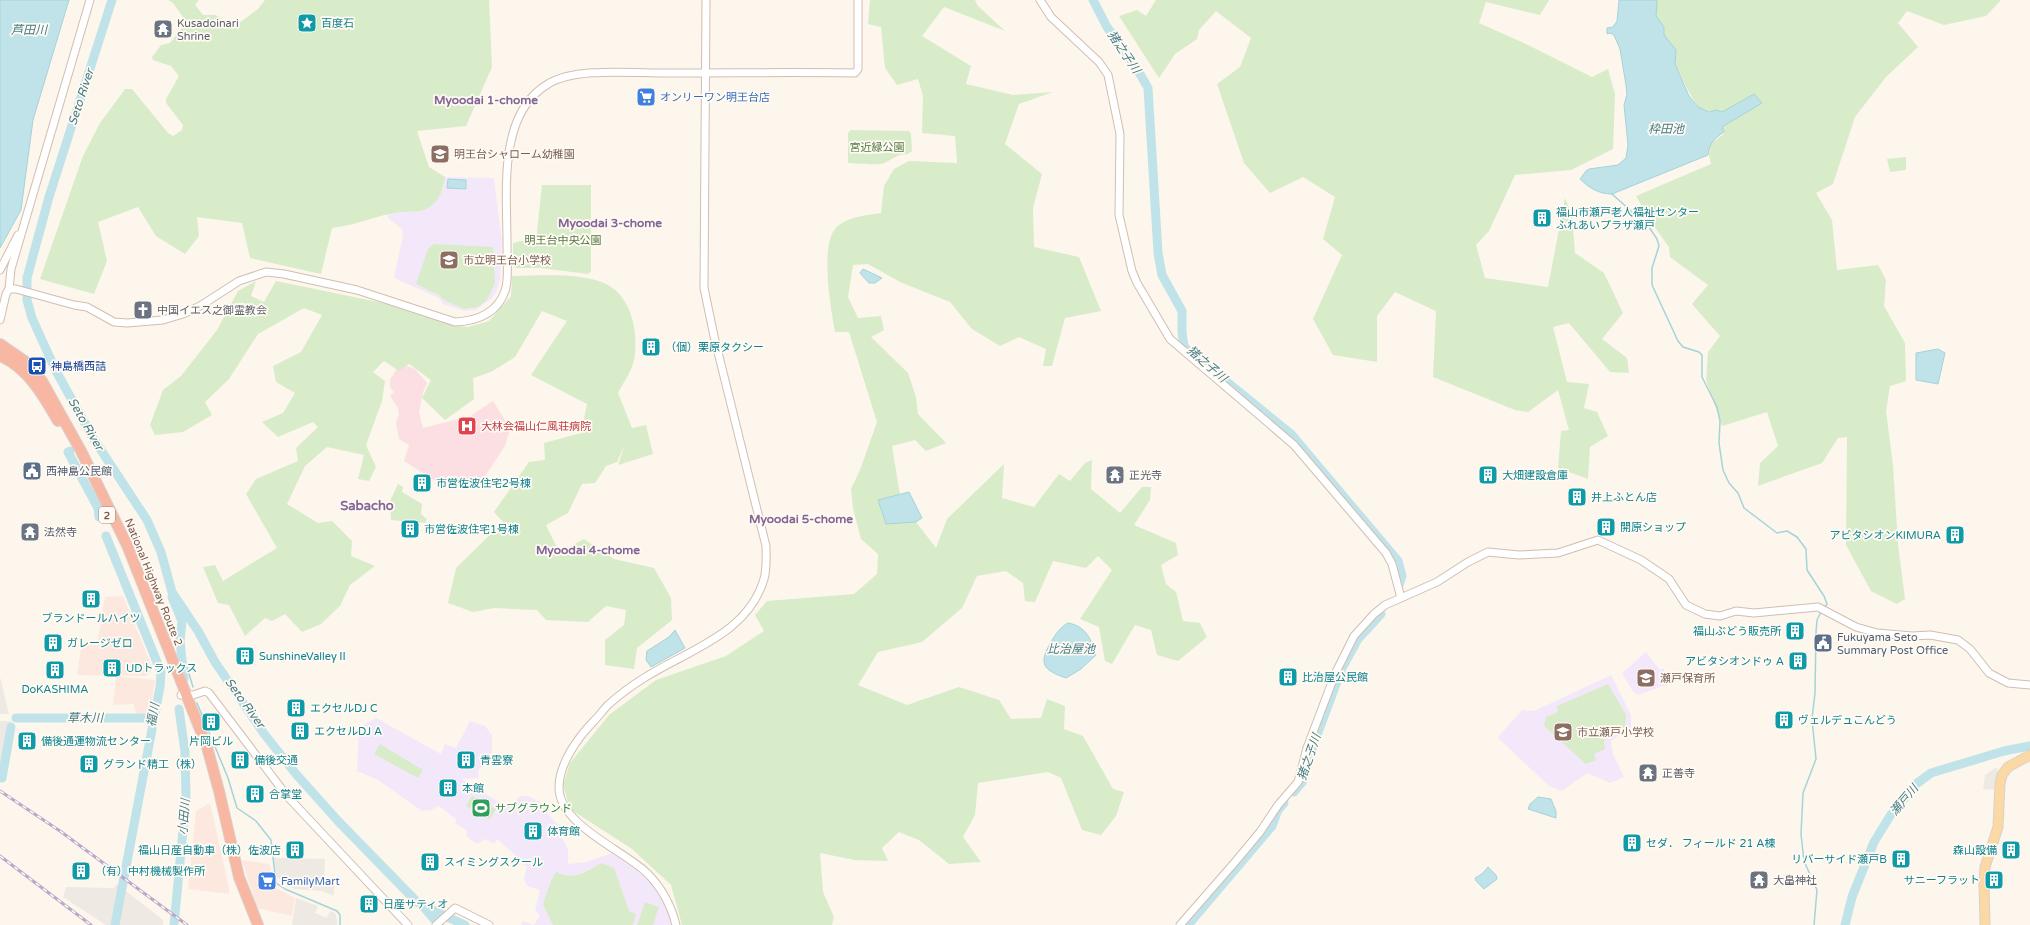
<svg xmlns="http://www.w3.org/2000/svg" width="2030" height="925" font-family="'Varela Round','Noto Sans JP',sans-serif">
	<rect width="100%" height="100%" fill="#fdf6ec"/>
	<g fill="#fde8e0">
		<polygon points="123,596 153,669 146,676 77,675 82,643 97,645 105,597"/>
		<polygon points="116,676 155,680 150,713 136,714 134,704 113,705"/>
		<polygon points="210,803 229,888 229,894 188,889 196,811"/>
		<polygon points="242,860 269,864 273,885 276,888 295,898 292,916 257,908"/>
	</g>
	<g fill="#efe9e4">
		<polygon points="0,677 9,714 0,714"/>
		<polygon points="0,721 11,721 2,775 0,774"/>
		<polygon points="1995,768 1998,768 1994,790 1983,789 1985,775"/>
		<polygon points="274,858 325,859 324,878 334,879 334,896 322,891 294,889 288,886 276,876"/>
		<polygon points="117,884 163,920 163,925 106,925 63,897 66,887 114,888"/>
		<polygon points="296,898 318,906 315,913 327,918 330,911 336,914 337,925 292,925"/>
	</g>
	<g fill="#f3e8fa">
		<polygon points="445,177 494,178 502,242 500,280 497,291 491,299 475,310 464,311 443,304 439,298 394,278 403,235 402,229 388,218 388,215 401,212 421,211 435,202 443,189"/>
		<polygon points="1646,652 1660,670 1663,668 1671,683 1638,695 1632,690 1622,673"/>
		<polygon points="1611,675 1631,715 1631,728 1611,741 1613,754 1624,777 1610,783 1587,773 1562,791 1549,786 1499,739 1498,737 1522,710 1534,711"/>
		<polygon points="376,718 441,754 445,744 456,748 470,721 485,726 492,735 492,752 490,762 479,769 478,778 462,779 502,804 510,805 521,796 528,796 542,803 546,811 556,823 562,825 561,836 568,849 568,864 587,862 612,853 638,871 651,884 664,903 673,925 521,925 522,921 534,925 540,915 535,910 540,890 527,886 524,878 527,866 518,862 513,853 497,839 494,844 485,839 477,844 467,837 466,830 455,823 457,820 439,806 431,810 422,811 378,780 357,771 359,727"/>
	</g>
	<polygon fill="#fbdfe3" points="407,366 415,369 427,383 423,392 419,412 423,428 458,419 466,419 493,401 510,429 505,446 485,476 480,480 463,481 446,488 404,461 409,445 399,439 396,423 399,414 398,408 390,396 394,392 390,387 390,380 396,370"/>
	<g fill="#d8ecc9">
		<path d="M168,0H199L195,5L203,15H216L231,26H235L258,9L265,0H489L492,67L466,126L417,131L429,167L445,177C443,189 440,201 428,208C420,213 410,211 401,212C378,215 356,225 332,228L321,274L250,258L242,223L197,217L199,236L185,254L156,236L138,207L98,222L107,261L94,294L40,279L83,156L100,123L125,89H132L168,133L173,136L182,130L183,125L166,103V99L179,76L171,66L153,60L152,57L161,45L170,43L182,28L183,17L173,3Z"/>
		<path d="M870,0H975L978,6L1005,31L944,7L922,36L971,66L966,84L1013,95L1053,92L1019,104L1005,144L1042,174L1033,208L1034,247L1079,257L1101,311L1065,318L1052,366H1043L1046,349L1019,337L1000,346L972,329L950,302L900,282L868,264L853,265L848,297L858,318L881,316L884,330L871,337L908,373L916,397L918,414L946,443L926,451L915,440L892,446L900,495L878,500L886,524L916,522L936,548L947,519L1004,464L1002,498L1034,507L1059,474L1070,481L1085,463L1092,460L1091,489L1120,513L1142,487H1151L1150,500L1134,525L1176,543L1178,555L1161,565L1166,584L1176,592L1183,621L1200,623L1207,637L1178,661L1157,655L1151,630L1135,625L1112,664L1105,661L1099,627L1080,619L1112,570L1098,556L1086,568L1053,561L1035,602L1025,601L1023,583L1006,571L977,576L962,608L922,642L878,652L858,685L907,705L959,687L999,700L1011,719L1041,718L1047,699L1065,706L1064,729L1083,736L1113,789L1124,792L1116,816L1101,835L1082,830L1061,778L1048,772L978,783L975,815L963,837L981,862L949,864L919,840L899,832L882,848L888,861L855,860L820,853L823,892L834,917L832,925H682L671,885L632,849L570,809L563,785L570,763L609,715L656,680L726,656L764,631L755,615L767,601L854,594L877,574L878,554L861,539L853,508L851,489L860,470L877,422L849,332H835C831,309 820,247 835,229C845,217 867,215 881,213L884,186L894,169L909,161L957,163L955,136L922,133L923,96L918,79L897,85L885,68L881,27L868,24Z"/>
		<polygon points="1156,0 1549,0 1540,15 1486,2 1479,23 1526,44 1592,77 1608,69 1615,94 1613,149 1571,170 1515,175 1489,231 1476,245 1485,278 1548,287 1565,198 1572,215 1575,253 1604,273 1623,313 1602,339 1627,358 1629,373 1610,372 1569,323 1553,327 1567,382 1589,384 1584,408 1597,412 1608,436 1590,447 1588,479 1558,468 1561,431 1569,430 1558,390 1528,412 1515,410 1433,377 1436,311 1395,292 1377,316 1377,362 1333,355 1313,319 1342,255 1323,239 1335,197 1303,177 1270,193 1244,163 1217,84 1240,67 1251,38 1216,11 1199,30 1197,39 1175,54 1159,78 1119,16 1137,10 1146,16"/>
		<path d="M1657,0H2001L1986,16L1944,25L1907,11L1898,23L1918,47L1886,77L1855,117L1833,184L1816,193L1832,220L1837,270L1878,265L1886,280L1884,306L1905,343L1906,381L1890,386L1886,411L1893,465L1898,544L1905,599L1897,604L1871,591L1846,545L1847,437L1838,438L1822,463L1758,486L1760,463L1778,446L1767,412L1722,426L1706,380L1708,352L1720,336L1692,304L1708,285L1670,257L1669,247L1651,222L1636,196L1711,164L1709,155L1710,144L1724,134L1722,127L1762,103L1754,94L1722,112C1714,109 1706,114 1699,107C1691,101 1657,26 1656,15C1655,11 1656,5 1657,0Z"/>
		<path d="M851,130L909,131L911,134L912,151L908,154C897,154 893,159 884,163C877,166 857,163 848,163V133Z"/>
		<polygon points="1906,157 1906,170 1890,172 1887,159"/>
		<polygon points="542,185 591,185 591,271 588,274 540,268 516,268 513,265 513,243 521,241 536,241"/>
		<polygon points="434,244 493,247 495,283 487,300 478,307 464,309 444,300 439,295 416,284 428,249"/>
		<path d="M512,276C541,276 576,272 604,283C632,295 639,333 634,360C632,371 623,383 618,393L632,428L646,425L653,454L618,465L625,444L617,462L606,466L595,483L582,484L568,513L546,525L559,552L584,539L614,559L654,568L671,598L672,620L637,648L634,669L605,665V640L624,625L626,610L606,606L588,622L546,620L537,610L494,608L473,612L448,603L456,568L503,522L494,512L529,462L545,460L544,443L581,433L587,404L531,375L567,321L542,311L515,357L491,372L473,378L474,399L445,420L422,398L431,380L409,364L399,371L384,361L373,372L385,381L382,401L366,445L376,467L369,481L358,479L364,455L327,447L305,466L287,504L318,523L332,521L352,541L351,556L375,566L350,585L340,606L321,624L302,632L285,614L272,621L265,618L245,636L229,605L218,603L203,567L215,565L223,581L277,548L246,494L256,479L298,461L296,448L318,427L313,422L278,437L262,422L283,413L295,393L276,382L273,366L301,352L322,315L304,308L258,334L229,379L205,402L212,415L183,432L155,435L150,425L163,390L181,376L217,330L238,291L256,281L251,296L264,302L276,281L383,303L452,325L468,327L489,321L511,296Z"/>
		<polygon points="398,484 403,487 402,492 422,504 421,514 427,519 425,523 391,520 390,501"/>
		<polygon points="1608,684 1626,715 1625,728 1604,740 1605,749 1594,754 1596,760 1586,764 1544,726 1546,717 1558,712 1557,706"/>
		<polygon points="380,744 423,770 418,778 374,754"/>
		<polygon points="472,796 496,809 490,819 466,806"/>
		<path d="M602,863L614,868L629,911L636,914L633,925H553L543,904L551,881L556,872C575,881 585,872 602,863Z"/>
		<polygon points="645,902 659,907 653,925 637,925"/>
	</g>
	<g fill="#bfe3e8" stroke="#a5d3da">
		<polygon points="0,0 69,0 33,120 21,210 0,248"/>
		<path d="M1619,0H1657L1656,16L1664,27V35L1676,50L1675,64L1689,96L1698,107L1709,112L1717,110L1722,112L1754,94L1762,103L1722,127L1724,132C1715,138 1709,143 1708,155L1612,194C1599,194 1589,188 1580,179L1586,171L1589,169L1618,165L1626,158L1628,145L1624,105L1627,94L1626,85L1620,49L1614,35L1610,33L1607,34V28L1613,27L1617,21Z"/>
		<polygon points="448,179 466,180 466,189 447,188"/>
		<polygon points="863,269 882,278 875,283 869,283 860,273"/>
		<polygon points="1938,349 1945,353 1938,384 1916,380 1916,353"/>
		<polygon points="909,492 922,518 916,522 886,524 878,500"/>
		<path d="M1068,623C1086,626 1091,639 1096,655L1081,669L1066,678C1043,670 1038,664 1051,642C1055,635 1060,627 1068,623Z"/>
		<polygon points="675,630 685,648 651,667 646,660 647,651 669,637"/>
		<polygon points="1538,797 1551,799 1556,811 1556,818 1528,809 1530,804"/>
		<polygon points="1488,867 1496,875 1497,879 1484,889 1476,881 1475,878 1482,874"/>
	</g>
	<g fill="none" stroke-linecap="round" stroke-linejoin="round">
		<g stroke="#a5d3da" stroke-width="1.5">
			<polyline points="1612,194 1649,227 1657,239 1659,246 1652,268 1652,285 1678,341 1683,347 1699,352 1702,355 1702,377 1717,407 1720,421 1719,443 1723,470 1729,483 1738,493 1744,508 1777,533 1787,531 1797,537 1806,549 1807,570 1824,596 1827,604 1824,608"/>
			<polyline points="180,645 193,687"/>
			<polyline points="197,703 228,778 237,808 256,821 271,840 276,883 285,889 337,911 340,915 340,925"/>
			<polyline points="1814,925 1817,890 1804,861 1801,834 1803,793 1816,759 1812,719 1815,693 1816,632 1817,620 1821,612"/>
		</g>
		<g stroke="#bfe3e8" stroke-width="9">
			<polyline points="112,0 49,197 27,278 27,300 32,318 56,371 93,438 147,520 161,552 172,592 198,631 215,662 265,735 296,774 338,821 417,902 423,906 439,925"/>
			<polyline points="1093,0 1107,27 1136,67 1148,88 1158,253 1162,275 1182,311 1182,332 1184,347 1291,434 1398,561 1402,576 1399,585"/>
			<polyline points="70,451 68,452 98,508 99,517"/>
			<polyline points="106,536 161,672 160,687 115,925"/>
			<polyline points="172,597 182,621 180,641 184,679"/>
			<polyline points="16,718 154,718"/>
			<polyline points="2,778 11,727"/>
			<polyline points="1294,792 1303,781 1313,746 1342,668 1358,639 1381,614"/>
			<polyline points="426,907 465,925"/>
			<polyline points="174,925 186,798 185,752 179,709"/>
			<polyline points="1188,925 1272,826 1278,810 1284,803"/>
			<polyline points="1845,925 1852,897 1874,842 1890,816 1916,784 1931,773 2004,751 2030,746"/>
		</g>
		<g stroke="#d1beb0" stroke-width="9">
			<g id="minor">
				<polyline points="1040,0 1051,17 1099,62 1108,75 1120,134 1119,215 1132,271 1137,283 1170,339 1294,445 1386,553 1392,564 1401,598"/>
				<polyline points="0,270 18,235"/>
				<polyline points="9,289 11,269 90,0"/>
				<path d="M0,320L6,294L9,289H16L74,305L87,307L114,322L127,323L163,320L183,314L200,306L239,281L266,272L284,274L357,290L455,322C476,321 497,314 505,291C509,279 507,264 507,252C508,199 495,115 548,84C577,66 639,74 673,73C734,73 794,72 855,73L858,69V0"/>
				<polyline points="181,695 193,695 205,691 209,693 287,796 408,925"/>
				<polyline points="436,925 455,908 489,925"/>
				<path d="M676,925C671,905 661,887 647,873C623,850 558,824 559,787C559,764 578,737 594,721C599,716 603,710 608,705C619,695 631,686 644,678C688,650 748,634 764,579C767,569 766,556 766,546L714,336L704,288L706,0"/>
				<polyline points="1180,925 1235,862 1260,832 1278,805 1298,782 1307,748 1335,674 1354,636 1374,614 1385,605 1437,582 1468,562 1488,552 1519,555 1558,553 1598,540 1641,560 1669,579 1686,605 1705,614 1720,616 1736,611 1754,613 1818,607 1856,627 1877,633 1912,636 1930,635 1958,640 1970,649 1989,673 2008,683 2030,685"/>
			</g>
		</g>
		<g stroke="#dad1cd" stroke-width="11">
			<polyline id="major" points="1985,925 1984,883 1985,867 1998,827 2000,784 2002,775 2008,767 2030,755"/>
		</g>
		<g stroke="#dad1cd" stroke-width="12">
			<g id="highway">
				<polyline points="0,344 26,362 42,381 81,451 127,545 207,747 219,791 239,877 258,925"/>
				<path d="M0,356C28,368 43,395 58,421"/>
			</g>
		</g>
		<use href="#minor" stroke="#fff" stroke-width="7"/>
		<use href="#major" stroke="#fbd9a5" stroke-width="9"/>
		<use href="#highway" stroke="#f7b7a3" stroke-width="10"/>
		<g stroke="#b9a8c9" stroke-width="3">
			<g id="rail">
				<polyline points="0,791 60,831 187,925"/>
				<polyline points="0,856 91,925"/>
			</g>
		</g>
		<use href="#rail" stroke="#fffaf3" stroke-width="1.5" stroke-dasharray="4.5" stroke-linecap="butt"/>
	</g>
	<defs>
		<g id="sight-square" transform="scale(1)"><rect x="-9" y="-9" width="18" height="18" rx="4" fill="#0f9aa8" stroke="#fffaf3"/><path d="M0-6L1.8-2.2L6-1.7L2.9 1.2L3.7 5.4L0 3.3L-3.7 5.4L-2.9 1.2L-6-1.7L-1.8-2.2Z" fill="#fff"/></g>
		<g id="temple-square" transform="scale(1)"><rect x="-9" y="-9" width="18" height="18" rx="4" fill="#6b7280" stroke="#fffaf3"/><path d="M0-6L5-2H3V0L6.5 2.5H4V6H1.5V3h-3V6H-4V2.5H-6.5L-3 0V-2H-5Z" fill="#fff"/></g>
		<g id="supermarket-square" transform="scale(1)"><rect x="-9" y="-9" width="18" height="18" rx="4" fill="#3f7fe0" stroke="#fffaf3"/><path d="M-6-5.5h2.5l.6 2H6L4.5 2H-2.5L-4.4-4H-6ZM-1.5 3.2a1.3 1.3 0 1 0 .1 0ZM3 3.2a1.3 1.3 0 1 0 .1 0Z" fill="#fff"/></g>
		<g id="school-square" transform="scale(1)"><rect x="-9" y="-9" width="18" height="18" rx="4" fill="#8d6e63" stroke="#fffaf3"/><path d="M0-5L7-2L0 1L-7-2ZM-4 1L0 2.5L4 1V4Q0 6-4 4Z" fill="#fff"/></g>
		<g id="building-square" transform="scale(1)"><rect x="-9" y="-9" width="18" height="18" rx="4" fill="#0f9aa8" stroke="#fffaf3"/><path d="M-4-6H4V6H1V3H-1V6H-4ZM-2.5-4.3h1.7v1.8h-1.7ZM.8-4.3h1.7v1.8H.8ZM-2.5-1h1.7V.8h-1.7ZM.8-1h1.7V.8H.8Z" fill="#fff"/></g>
		<g id="church-square" transform="scale(1)"><rect x="-9" y="-9" width="18" height="18" rx="4" fill="#6b7280" stroke="#fffaf3"/><path d="M-1.2-6h2.4v3.5h3.3v2.4h-3.3V6h-2.4V-.1h-3.3v-2.4h3.3Z" fill="#fff"/></g>
		<g id="bus-square" transform="scale(1)"><rect x="-9" y="-9" width="18" height="18" rx="4" fill="#1a4fb4" stroke="#fffaf3"/><path d="M-5-6H5V4H4V6H2V4H-2V6H-4V4H-5ZM-3.5-4V0h7V-4ZM-3.5 1.2v1.5H-2V1.2ZM2 1.2v1.5H3.5V1.2Z" fill="#fff"/></g>
		<g id="hospital-square" transform="scale(1)"><rect x="-9" y="-9" width="18" height="18" rx="4" fill="#e0444e" stroke="#fffaf3"/><path d="M-5-5h3v3.5h4V-5h3V5h-3V1.5h-4V5h-3Z" fill="#fff"/></g>
		<g id="civic-square" transform="scale(1)"><rect x="-9" y="-9" width="18" height="18" rx="4" fill="#5c6f8a" stroke="#fffaf3"/><path d="M-.6-6.5H3V-4.5H.6V-3L4-1V1h2V6H-6V1h2V-1L-.6-3ZM-1.2 2.5V6h2.4V2.5Z" fill="#fff"/></g>
		<g id="stadium-square" transform="scale(1)"><rect x="-9" y="-9" width="18" height="18" rx="4" fill="#2e9e5b" stroke="#fffaf3"/><path d="M0-5a6.5 5 0 1 0 0 10a6.5 5 0 1 0 0-10ZM-3.5-1.8h7v3.6h-7Z" fill="#fff"/></g>
	</defs>
	<g fill-rule="evenodd">
		<use href="#sight-square" x="307" y="23"/>
		<use href="#temple-square" x="163" y="29"/>
		<use href="#supermarket-square" x="646" y="97"/>
		<use href="#school-square" x="440" y="154"/>
		<use href="#building-square" x="1542" y="218"/>
		<use href="#school-square" x="449" y="260"/>
		<use href="#church-square" x="143" y="310"/>
		<use href="#building-square" x="651" y="347"/>
		<use href="#bus-square" x="37" y="366"/>
		<use href="#hospital-square" x="467" y="426"/>
		<use href="#civic-square" x="32" y="471"/>
		<use href="#temple-square" x="1115" y="475"/>
		<use href="#building-square" x="1488" y="475"/>
		<use href="#building-square" x="422" y="483"/>
		<use href="#building-square" x="1577" y="497"/>
		<use href="#building-square" x="1606" y="527"/>
		<use href="#building-square" x="410" y="529"/>
		<use href="#temple-square" x="30" y="532"/>
		<use href="#building-square" x="1955" y="535"/>
		<use href="#building-square" x="91" y="599"/>
		<use href="#building-square" x="1795" y="631"/>
		<use href="#building-square" x="53" y="643"/>
		<use href="#civic-square" x="1823" y="643"/>
		<use href="#building-square" x="245" y="656"/>
		<use href="#building-square" x="1798" y="661"/>
		<use href="#building-square" x="112" y="668"/>
		<use href="#building-square" x="55" y="670"/>
		<use href="#building-square" x="1288" y="677"/>
		<use href="#school-square" x="1646" y="678"/>
		<use href="#building-square" x="296" y="708"/>
		<use href="#building-square" x="1784" y="720"/>
		<use href="#building-square" x="211" y="722"/>
		<use href="#building-square" x="300" y="731"/>
		<use href="#school-square" x="1563" y="732"/>
		<use href="#building-square" x="27" y="741"/>
		<use href="#building-square" x="240" y="760"/>
		<use href="#building-square" x="466" y="760"/>
		<use href="#building-square" x="89" y="764"/>
		<use href="#temple-square" x="1648" y="773"/>
		<use href="#building-square" x="448" y="788"/>
		<use href="#building-square" x="255" y="794"/>
		<use href="#stadium-square" x="481" y="808"/>
		<use href="#building-square" x="533" y="831"/>
		<use href="#building-square" x="1632" y="843"/>
		<use href="#building-square" x="295" y="850"/>
		<use href="#building-square" x="2011" y="850"/>
		<use href="#building-square" x="1901" y="859"/>
		<use href="#building-square" x="430" y="862"/>
		<use href="#building-square" x="81" y="871"/>
		<use href="#temple-square" x="1759" y="880"/>
		<use href="#building-square" x="1994" y="880"/>
		<use href="#supermarket-square" x="267" y="881"/>
		<use href="#building-square" x="369" y="904"/>
	</g>
	<g text-anchor="middle" stroke-width="3.5" stroke-linejoin="round" paint-order="stroke">
		<rect fill="#fffaf3" stroke="#a28b7f" stroke-width="1" x="99" y="507" width="16" height="16" rx="3"/>
		<g font-size="10" font-weight="bold" fill="#7a5c4d">
			<text x="107" y="519">2</text>
		</g>
		<g font-size="11" fill="#5b616d" stroke="#fffaf3" text-anchor="start">
			<text x="177" y="27">Kusadoinari<tspan x="177" dy="13">Shrine</tspan></text>
			<text x="157" y="314">中国イエス之御霊教会</text>
			<text x="1129" y="479">正光寺</text>
			<text x="44" y="536">法然寺</text>
			<text x="1662" y="777">正善寺</text>
			<text x="1773" y="884">大畠神社</text>
		</g>
		<g font-size="11" fill="#0d838f" stroke="#fffaf3" text-anchor="start">
			<text x="321" y="27">百度石</text>
			<text x="1556" y="216">福山市瀬戸老人福祉センター<tspan x="1556" dy="13">ふれあいプラザ瀬戸</tspan></text>
			<text x="665" y="351">（個）栗原タクシー</text>
			<text x="1502" y="479">大畑建設倉庫</text>
			<text x="436" y="487">市営佐波住宅2号棟</text>
			<text x="1591" y="501">井上ふとん店</text>
			<text x="1620" y="531">開原ショップ</text>
			<text x="424" y="533">市営佐波住宅1号棟</text>
			<text x="1941" y="539" text-anchor="end">アビタシオンKIMURA</text>
			<text x="91" y="622" text-anchor="middle">ブランドールハイツ</text>
			<text x="1781" y="635" text-anchor="end">福山ぶどう販売所</text>
			<text x="67" y="647">ガレージゼロ</text>
			<text x="259" y="660">SunshineValleyⅡ</text>
			<text x="1784" y="665" text-anchor="end">アビタシオンドゥ A</text>
			<text x="126" y="672">UDトラックス</text>
			<text x="1302" y="681">比治屋公民館</text>
			<text x="55" y="693" text-anchor="middle">DoKASHIMA</text>
			<text x="310" y="712">エクセルDJ C</text>
			<text x="1798" y="724">ヴェルデュこんどう</text>
			<text x="314" y="735">エクセルDJ A</text>
			<text x="41" y="745">備後通運物流センター</text>
			<text x="211" y="745" text-anchor="middle">片岡ビル</text>
			<text x="254" y="764">備後交通</text>
			<text x="480" y="764">青雲寮</text>
			<text x="103" y="768">グランド精工（株）</text>
			<text x="462" y="792">本館</text>
			<text x="269" y="798">合掌堂</text>
			<text x="547" y="835">体育館</text>
			<text x="1646" y="847">セダ． フィールド 21 A棟</text>
			<text x="281" y="854" text-anchor="end">福山日産自動車（株）佐波店</text>
			<text x="1997" y="854" text-anchor="end">森山設備</text>
			<text x="1887" y="863" text-anchor="end">リバーサイド瀬戸B</text>
			<text x="444" y="866">スイミングスクール</text>
			<text x="95" y="875">（有）中村機械製作所</text>
			<text x="1980" y="884" text-anchor="end">サニーフラット</text>
			<text x="383" y="908">日産サティオ</text>
		</g>
		<g font-size="11" fill="#366cbe" stroke="#fffaf3" text-anchor="start">
			<text x="660" y="101">オンリーワン明王台店</text>
			<text x="281" y="885">FamilyMart</text>
		</g>
		<g font-size="11" fill="#537a41" stroke="#fffaf3">
			<text x="877" y="151">宮近緑公園</text>
			<text x="563" y="244">明王台中央公園</text>
		</g>
		<g font-size="11" fill="#785e54" stroke="#fffaf3" text-anchor="start">
			<text x="454" y="158">明王台シャローム幼稚園</text>
			<text x="463" y="264">市立明王台小学校</text>
			<text x="1660" y="682">瀬戸保育所</text>
			<text x="1577" y="736">市立瀬戸小学校</text>
		</g>
		<g font-size="11" fill="#164399" stroke="#fffaf3" text-anchor="start">
			<text x="51" y="370">神島橋西詰</text>
		</g>
		<g font-size="11" fill="#be3a42" stroke="#fffaf3" text-anchor="start">
			<text x="481" y="430">大林会福山仁風荘病院</text>
		</g>
		<g font-size="11" fill="#4e5e75" stroke="#fffaf3" text-anchor="start">
			<text x="46" y="475">西神島公民館</text>
			<text x="1837" y="641">Fukuyama Seto<tspan x="1837" dy="13">Summary Post Office</tspan></text>
		</g>
		<g font-size="11" fill="#7a5c4d" stroke="#fffaf3">
			<text transform="translate(154 582) rotate(68)" y="4">National Highway Route 2</text>
		</g>
		<g font-size="11" fill="#27864d" stroke="#fffaf3" text-anchor="start">
			<text x="495" y="812">サブグラウンド</text>
		</g>
		<g font-size="12" font-style="italic" fill="#437c86" stroke="#fffaf3">
			<text x="29" y="34">芦田川</text>
			<text transform="translate(1124 52) rotate(56)" y="4">猪之子川</text>
			<text transform="translate(81 97) rotate(-72)" y="4">Seto River</text>
			<text x="1666" y="133">枠田池</text>
			<text transform="translate(1207 364) rotate(41)" y="4">猪之子川</text>
			<text transform="translate(86 424) rotate(60)" y="4">Seto River</text>
			<text x="1071" y="653">比治屋池</text>
			<text transform="translate(245 703) rotate(54)" y="4">Seto River</text>
			<text transform="translate(153 715) rotate(-80)" y="4">福川</text>
			<text x="85" y="722">草木川</text>
			<text transform="translate(1309 757) rotate(-71)" y="4">猪之子川</text>
			<text transform="translate(1904 800) rotate(-50)" y="4">瀬戸川</text>
			<text transform="translate(184 817) rotate(-85)" y="4">小田川</text>
		</g>
		<g font-size="12" font-weight="bold" fill="#846695" stroke="#fffaf3">
			<text x="486" y="104">Myoodai 1-chome</text>
			<text x="610" y="227">Myoodai 3-chome</text>
			<text x="801" y="523">Myoodai 5-chome</text>
			<text x="588" y="554">Myoodai 4-chome</text>
		</g>
		<g font-size="13" font-weight="bold" fill="#846695" stroke="#fffaf3">
			<text x="367" y="510">Sabacho</text>
		</g>
	</g>
</svg>
